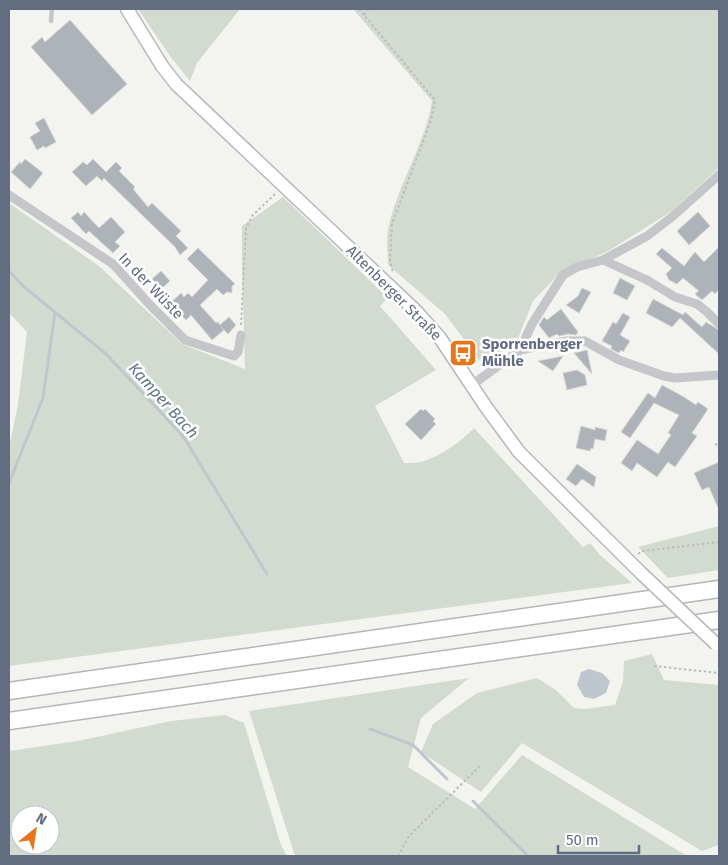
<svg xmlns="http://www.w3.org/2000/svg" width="728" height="865" font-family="'Fira Sans',sans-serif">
	<rect width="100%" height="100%" fill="#f3f4ef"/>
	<g fill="#d3dbd1" fill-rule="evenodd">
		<polygon points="138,9 240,9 197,63 190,81 170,56"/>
		<path d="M353,9H719V168L672,211L610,250L558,275L533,301L517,341L483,365L445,314L388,265C388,254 386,241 388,230C397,185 425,145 432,101Z"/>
		<path d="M283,197L388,298L380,306L436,370L375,406L404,463C410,463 418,463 424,461C443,455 460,442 474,428L583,547L590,543L599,554L632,583L9,666V448L18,404L27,332L9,313V203L99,266L182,344L245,369L242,272V226Z"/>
		<polygon points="719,526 719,570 668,578 638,547"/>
		<polygon points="652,654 664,680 719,685 719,845 702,851 522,743 481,792 421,752 433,724 477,693 537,678 556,690 574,708 585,709 615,705 623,682 624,661"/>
		<polygon points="469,678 421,718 408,767 475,809 522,755 687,856 295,856 249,711"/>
		<path d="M225,715L244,723L281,845L287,856H9V751L78,741L171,721ZM20,815H50V845H20Z"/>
	</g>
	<polygon fill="#bfc7ce" points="589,669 602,673 610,681 606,693 594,699 584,697 577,685 581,672"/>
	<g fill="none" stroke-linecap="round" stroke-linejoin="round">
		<g stroke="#bfc7ce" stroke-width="3">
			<polyline points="9,271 23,286 106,354 183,436 267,574"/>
			<polyline points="9,483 43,398 55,313"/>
			<polyline points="370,729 413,745 447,779"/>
			<polyline points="473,801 528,856"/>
		</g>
	</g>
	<g fill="#aeb3ba" stroke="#d5d5d3">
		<polygon points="70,20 127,84 92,115 31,47 42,37 45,42"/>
		<polygon points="44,118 56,142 45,148 44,146 37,150 30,137 40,131 35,123"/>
		<polygon points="25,159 43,173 30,189 11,172 20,162 21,164"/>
		<polygon points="93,159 106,172 116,162 122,168 119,171 135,187 133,189 148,207 152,203 181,231 176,236 188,248 180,255 175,247 104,178 102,181 97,176 86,186 72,172 83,162 87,165"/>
		<polygon points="78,212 81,216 84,212 99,228 111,217 125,232 115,242 120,246 113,253 89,231 86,234 71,218"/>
		<polygon points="698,212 710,226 689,245 677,231"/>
		<polygon points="719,247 719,289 715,294 712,291 702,300 695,294 699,291 683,278 677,284 669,280 666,274 672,268 656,254 662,248 684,266 695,252 704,262"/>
		<polygon points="198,248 235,284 232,286 232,293 227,292 223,295 217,289 200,305 216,323 218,322 220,325 229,317 236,325 228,334 221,327 224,330 212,340 191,315 186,320 178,312 173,318 164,309 181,293 184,297 188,293 192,297 208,280 187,259"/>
		<polygon points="161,271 170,281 161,289 152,279"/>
		<polygon points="620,278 635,286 627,300 613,293"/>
		<polygon points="582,288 591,292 579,313 566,305 578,296"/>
		<polygon points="653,299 683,315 685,312 702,327 706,322 719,330 719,354 680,318 672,327 646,313"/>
		<polygon points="561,309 578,332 576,335 568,334 559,336 557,334 549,338 539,325 544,317 547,320"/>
		<polygon points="623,313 630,317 620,335 630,341 623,352 621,350 619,353 611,349 612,346 602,341 613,322 616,324"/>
		<polygon points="587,350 592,374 574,353"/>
		<polygon points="563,356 553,371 538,361"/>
		<polygon points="577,370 585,375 587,385 567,390 563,373"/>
		<polygon points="662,385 684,397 696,405 698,402 708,409 692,433 697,436 675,467 668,462 657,477 637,463 632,471 621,463 637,440 658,454 671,435 668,433 679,415 654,403 630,438 621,432 648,393 655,398"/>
		<polygon points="421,409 423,411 425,409 435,419 433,421 436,424 421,440 405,424"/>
		<polygon points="581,426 595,430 595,427 607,430 605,441 595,439 593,449 591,448 590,451 576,448"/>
		<polygon points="719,462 719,510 709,487 702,490 694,473"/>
		<polygon points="577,464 596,477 594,487 582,479 576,486 566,479"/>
	</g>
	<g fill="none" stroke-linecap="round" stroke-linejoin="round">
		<g stroke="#b6b9be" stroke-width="15">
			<polyline id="secondary" points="127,9 162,66 176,84 416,311 440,338 486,407 519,452 641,573"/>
		</g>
		<g stroke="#b4b6ba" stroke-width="19">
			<g id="highway">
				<polyline points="9,691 719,589"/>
				<polyline points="9,721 719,620"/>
			</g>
		</g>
		<g stroke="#bbbcbf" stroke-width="2" stroke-dasharray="2.5 2.5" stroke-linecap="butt">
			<polyline points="359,9 435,100 431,120 392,224 390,260 393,273"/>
			<polyline points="364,15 368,9"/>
			<polyline points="241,325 246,228 252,216 275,194"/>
			<polyline points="715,444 719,445"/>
			<polyline points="638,554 643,551 719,542"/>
			<polyline points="654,666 719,673"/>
			<polyline points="398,856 409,836 481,765"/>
		</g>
		<polyline stroke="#c4c6ca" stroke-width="4.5" points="51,21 52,9"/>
		<g stroke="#c4c6ca" stroke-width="9">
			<polyline points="9,195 113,264 150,305 185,340 234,356 238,352 241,335"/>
			<polyline points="603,260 647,280 675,297 697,304 706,311 719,324"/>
			<polyline points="520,350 566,341 585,341 619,360 664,376 675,378 719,375"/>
			<polyline points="472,385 520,350 532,324 563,275 577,267 603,260 647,236 672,217 719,175"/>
		</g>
		<use href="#secondary" stroke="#fff" stroke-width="12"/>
		<use href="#highway" stroke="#fff" stroke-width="16"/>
		<g stroke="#b6b9be" stroke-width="15" stroke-linecap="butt">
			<polyline id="secondary-bridge" points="641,573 716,644"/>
		</g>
		<use href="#secondary-bridge" stroke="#fff" stroke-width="12"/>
	</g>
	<defs>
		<g id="bus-square" transform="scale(1.4375)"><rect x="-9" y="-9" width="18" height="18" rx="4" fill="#e7751c" stroke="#fff"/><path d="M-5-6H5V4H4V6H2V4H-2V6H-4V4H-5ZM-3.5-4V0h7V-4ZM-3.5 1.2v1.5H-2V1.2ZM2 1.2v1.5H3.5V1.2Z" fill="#fff"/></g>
	</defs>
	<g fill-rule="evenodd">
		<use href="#bus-square" x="463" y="353"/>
	</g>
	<g text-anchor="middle" stroke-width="5" stroke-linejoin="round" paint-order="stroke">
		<g font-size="15" fill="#626d82" stroke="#fff">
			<text transform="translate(151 286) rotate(46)" y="5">In der Wüste</text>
			<text transform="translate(394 293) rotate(45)" y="5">Altenberger Straße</text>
		</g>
		<g font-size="15" font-weight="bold" fill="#626d82" stroke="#fff" text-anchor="start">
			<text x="482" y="349">Sporrenberger<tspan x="482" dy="17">Mühle</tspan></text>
		</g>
		<g font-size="16" font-style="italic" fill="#637586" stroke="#fff">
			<text transform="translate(164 400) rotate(48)" y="6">Kamper Bach</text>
		</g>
	</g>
	<rect width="728" height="865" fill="none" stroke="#626d82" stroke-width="20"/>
	<g transform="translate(35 830) rotate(30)"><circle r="24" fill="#ffffff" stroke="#c0c5cd"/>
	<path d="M0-4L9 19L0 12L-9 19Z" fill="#e7751c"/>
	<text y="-8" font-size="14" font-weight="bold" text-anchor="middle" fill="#626d82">N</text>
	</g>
	<path d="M558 845v8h81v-8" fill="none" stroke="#626d82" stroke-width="2.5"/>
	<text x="566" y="845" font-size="15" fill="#626d82" stroke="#ffffff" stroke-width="4" paint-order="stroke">50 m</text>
</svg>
